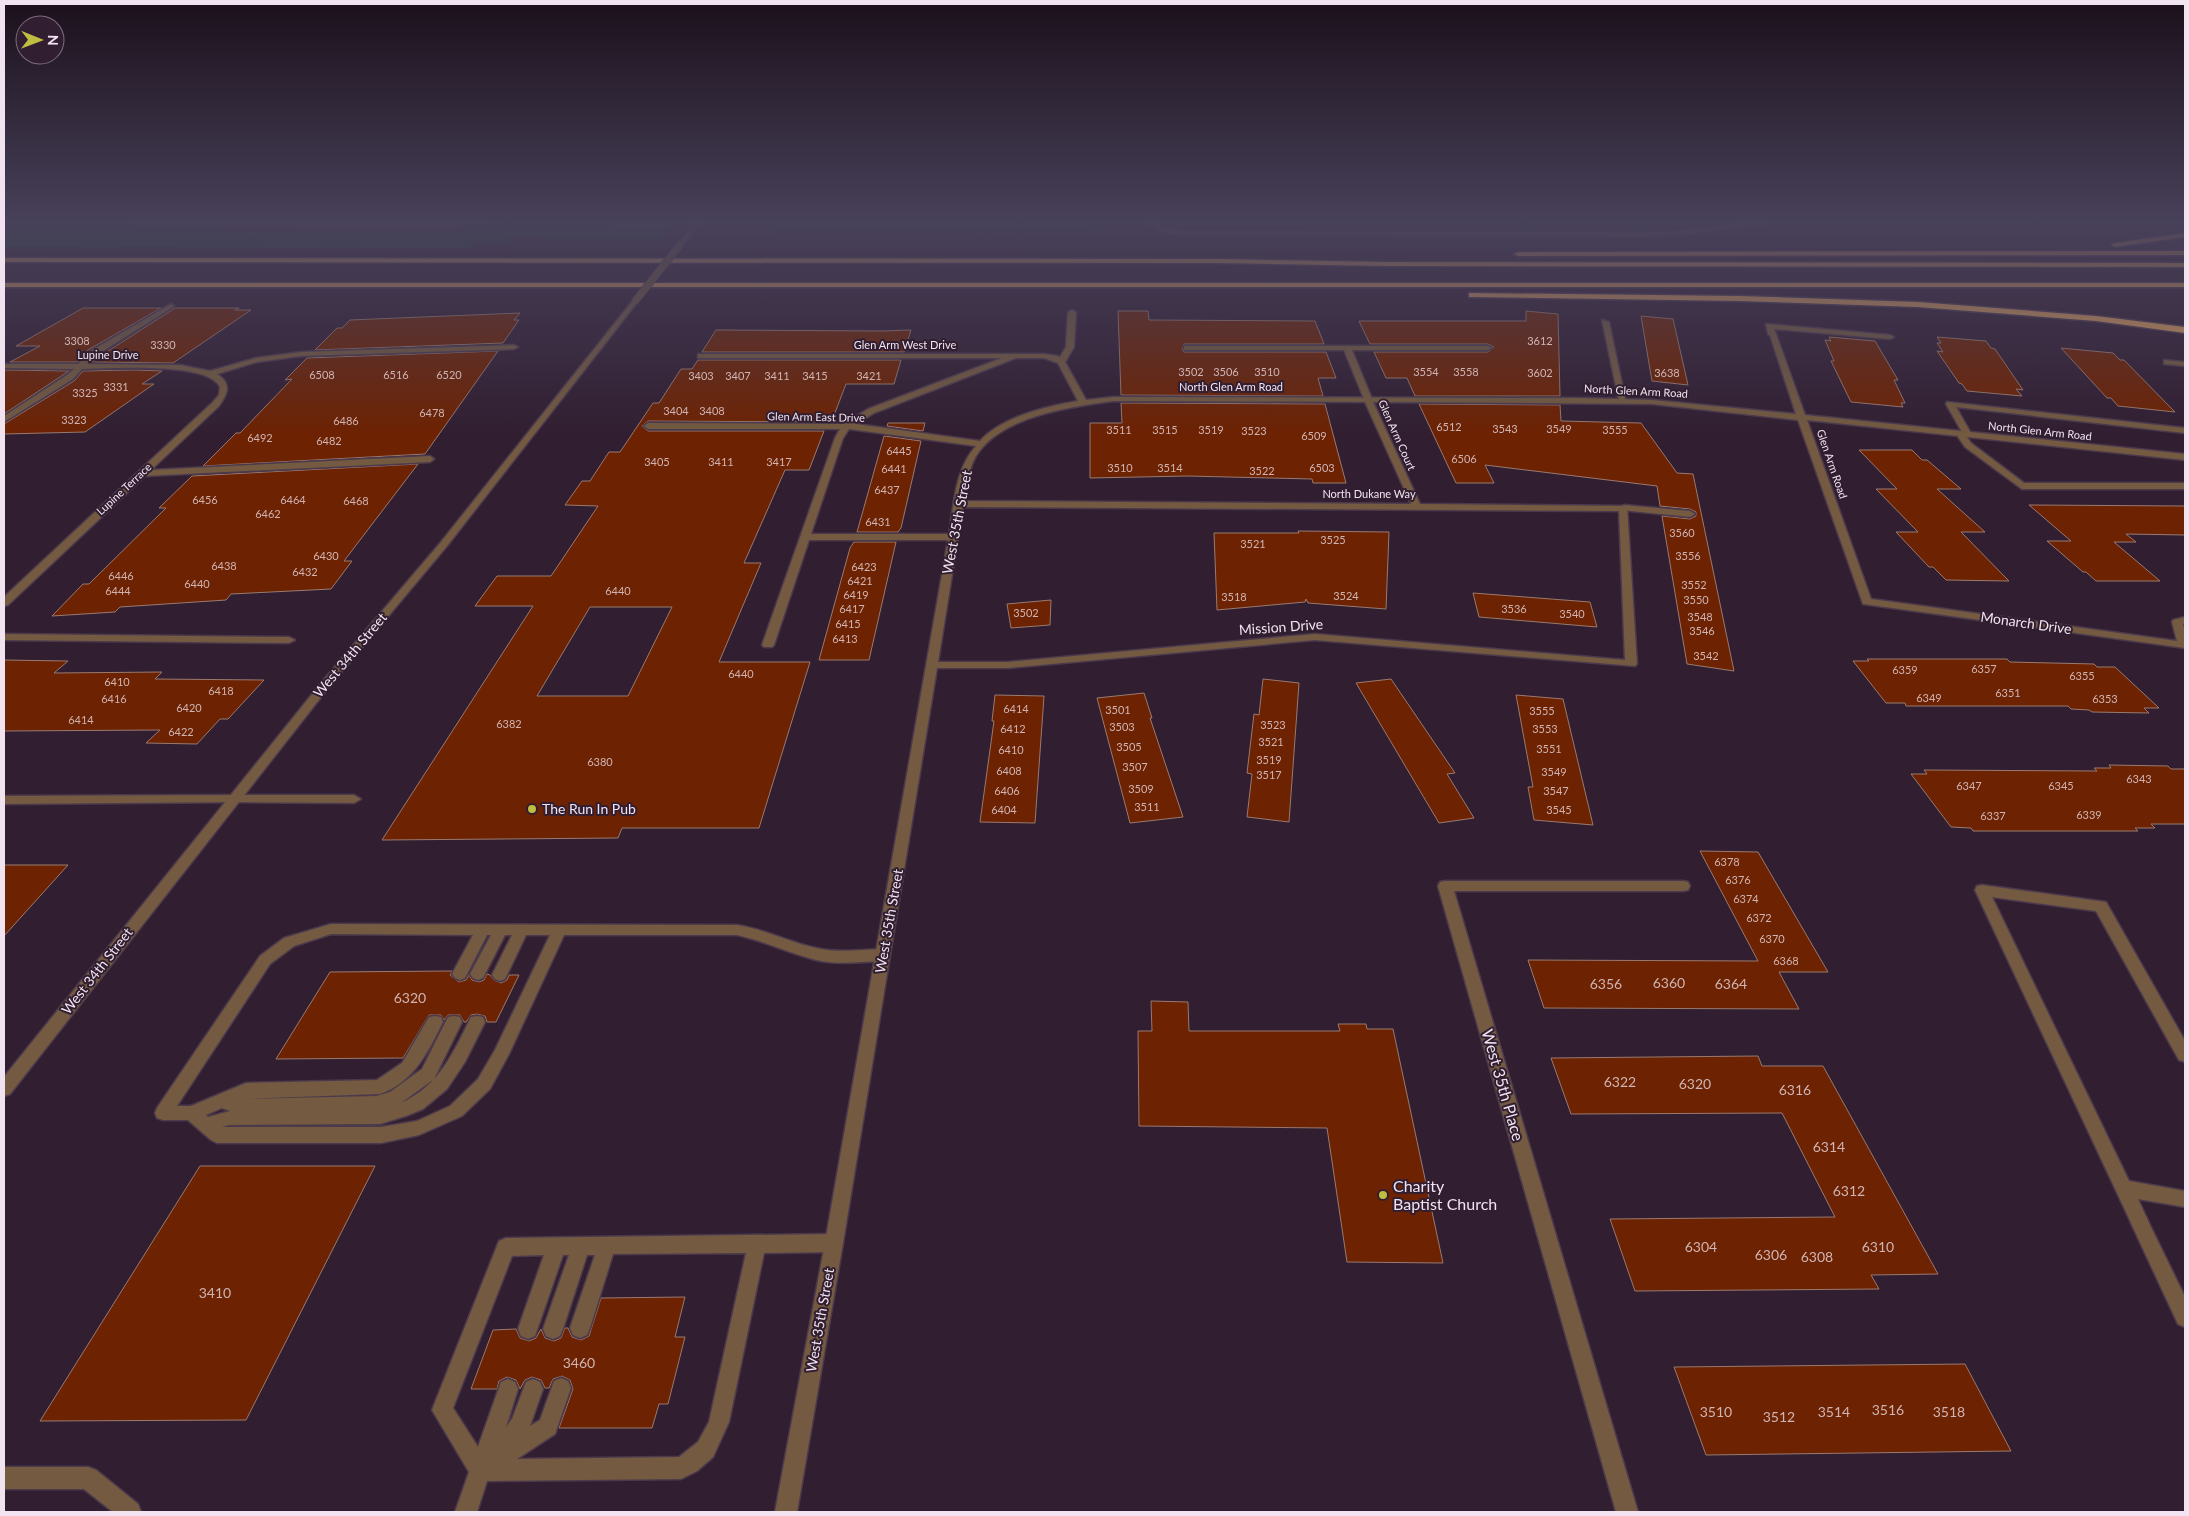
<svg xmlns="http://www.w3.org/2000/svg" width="2189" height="1516" font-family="Lato,sans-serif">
	<rect width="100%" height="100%" fill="#311e31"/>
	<path fill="#1b4835" d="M612,223H673L660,239L513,238L508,243H475L468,248L4,247V230L439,231C495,228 552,230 609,227Z"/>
	<polygon fill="#071717" points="782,223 1095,223 1095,229 1085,232 775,233"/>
	<g fill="#6d2202" stroke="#9a7a6f" fill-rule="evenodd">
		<polygon points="83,308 161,308 88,350 77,362 10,362 40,346 16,346"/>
		<polygon points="175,308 239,308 235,310 251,310 173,363 91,362"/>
		<polygon points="1118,311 1148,311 1149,320 1315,321 1324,344 1184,344 1182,350 1184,352 1326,352 1336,378 1318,378 1323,396 1121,395"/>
		<polygon points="1526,311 1558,314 1560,396 1415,396 1407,378 1386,378 1374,352 1488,352 1494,347 1488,344 1370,344 1359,321 1526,321"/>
		<polygon points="520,313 514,320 519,320 503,343 315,350 337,328 342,328 350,320"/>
		<polygon points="1641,316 1673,319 1688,385 1652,381"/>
		<polygon points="716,330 882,331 911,330 904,352 702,352"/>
		<polygon points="1829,337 1875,341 1898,380 1894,380 1905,403 1901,403 1903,407 1851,402 1831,361 1834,361 1825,340 1831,341"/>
		<polygon points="1937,337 1986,341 1991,348 1995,349 2023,390 2016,389 2022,396 1967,391 1962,384 1959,383 1937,351 1943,352 1937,343 1941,343"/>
		<polygon points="2061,348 2113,353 2120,360 2124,360 2175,412 2118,406 2111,398 2107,398"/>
		<polygon points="498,351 425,454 203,466 236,433 240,433 292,379 285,380 307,358"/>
		<path d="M698,360H901L894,384H846L833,418H829L827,422L648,421L642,426L648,431H824L809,470H785L744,563H761L719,662H810L759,828H622L618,838L382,840L533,606H475L497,576H551L598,506L565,505L582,481H590L609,452H620L653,403H659L681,369H692ZM590,607H672L628,696H537Z"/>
		<polygon points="4,370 69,371 4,414"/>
		<polygon points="134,370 162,371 142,384 154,384 85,432 4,434 4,424 74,381 83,371"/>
		<polygon points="1121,403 1325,404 1346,483 1313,483 1312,479 1187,476 1090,478 1090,423 1122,423"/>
		<polygon points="1419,404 1560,405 1561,421 1641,423 1677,473 1693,474 1734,671 1687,664 1662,516 1690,519 1696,516 1696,512 1690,509 1660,506 1657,486 1485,465 1494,483 1456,483"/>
		<polygon points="888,423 925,423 923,431 887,426"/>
		<polygon points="884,436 921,441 901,528 898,532 857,532"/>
		<polygon points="1859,450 1912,450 1922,460 1927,460 1961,489 1937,489 1985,532 1961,532 2009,581 1946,580 1933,567 1929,567 1896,532 1918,532 1876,489 1897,489"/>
		<polygon points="418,464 344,561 352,561 331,589 231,594 226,600 120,607 115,612 52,616 83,584 89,584 166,508 159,508 192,476"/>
		<polygon points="2029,505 2185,506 2185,535 2126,534 2136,542 2114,542 2160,581 2096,581 2086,572 2083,572 2047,541 2071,541"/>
		<polygon points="1298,531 1389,532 1386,609 1308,603 1306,599 1305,602 1217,610 1214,533 1299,533"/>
		<polygon points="854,542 896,542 869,660 819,660 850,548"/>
		<polygon points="1473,593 1590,602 1597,627 1479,617"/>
		<polygon points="1051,600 1050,625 1011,628 1007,604"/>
		<polygon points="1867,659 2007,659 2010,662 2094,664 2097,667 2115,667 2159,708 2144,708 2149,713 2092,712 2089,710 2071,709 2068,706 1906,706 1905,703 1886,703 1853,661 1869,661"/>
		<polygon points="4,660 68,661 54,673 162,672 155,679 264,680 228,719 220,719 197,744 146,743 160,730 4,731"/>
		<polygon points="1263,679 1299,683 1289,822 1247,817 1252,774 1247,773 1254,714 1259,715"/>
		<polygon points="1391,679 1455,773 1447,774 1474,818 1439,823 1356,683"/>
		<polygon points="1144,693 1152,718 1150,718 1183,817 1130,823 1097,698"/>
		<polygon points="995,695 1044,696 1035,823 980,822 994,721 992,721"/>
		<polygon points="1516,695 1563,699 1593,825 1534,820 1528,787 1533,787"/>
		<polygon points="2109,765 2168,766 2171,769 2185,769 2185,824 2151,824 2155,828 2135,828 2138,831 1973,831 1971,828 1951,827 1911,774 1927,774 1924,770 2097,771 2094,768 2111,768"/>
		<polygon points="1700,851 1758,852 1828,972 1779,972 1799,1009 1544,1008 1528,960 1758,961"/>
		<polygon points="4,865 68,865 4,936"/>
		<polygon points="452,971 450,975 459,982 466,980 469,975 472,980 479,982 484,980 487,974 490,975 494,980 501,983 507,980 509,975 519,975 496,1022 487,1022 485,1016 477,1014 471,1015 466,1022 464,1022 460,1015 448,1015 444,1020 441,1015 429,1015 403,1058 276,1059 330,972"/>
		<polygon points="1151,1001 1188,1002 1189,1031 1340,1031 1338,1024 1366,1024 1367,1029 1393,1029 1443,1263 1347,1262 1327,1128 1139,1126 1138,1031 1152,1031"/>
		<polygon points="1758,1056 1762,1066 1823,1066 1938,1274 1871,1275 1879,1289 1635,1291 1610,1219 1835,1217 1782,1113 1571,1114 1551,1058"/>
		<polygon points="200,1166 375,1166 246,1420 40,1421"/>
		<polygon points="685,1297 675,1337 685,1337 668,1404 659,1404 652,1428 559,1428 573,1389 570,1380 562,1376 553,1379 549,1388 545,1388 541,1380 532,1377 525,1380 520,1389 516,1380 507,1377 499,1381 497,1389 471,1389 493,1330 516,1329 520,1338 529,1341 536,1338 541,1329 545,1338 554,1341 561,1338 565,1328 568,1328 572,1337 581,1340 589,1336 601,1298"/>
		<polygon points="1965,1364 2011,1451 1706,1455 1674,1367"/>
	</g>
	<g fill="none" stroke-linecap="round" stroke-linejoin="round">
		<g stroke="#4c3a4c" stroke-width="3">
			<g id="service">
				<polygon points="1072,310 1076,312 1074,347 1064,364 1061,364 1057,362 1066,347 1068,312"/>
				<polygon points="1602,320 1609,322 1626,403 1619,401"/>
				<polygon points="1766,324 1890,335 1894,337 1890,339 1774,329 1776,334 1772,336 1768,334"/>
				<polygon points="1184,346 1488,346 1492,348 1488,350 1352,350 1372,399 1368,401 1364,399 1344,350 1184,350"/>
				<polygon points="2164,360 2185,362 2185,366 2164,364"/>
				<polygon points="1947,402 2185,428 2185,433 1956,407 1972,435 1967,437 1971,443 2024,483 2185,483 2185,489 2022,489 1965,447 1956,434 1962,432 1946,404"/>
				<polygon points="1624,505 1690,511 1695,514 1690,517 1621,510 1619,508"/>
				<polygon points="235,795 354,795 361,799 354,803 230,802 228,799 230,796"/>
				<polygon points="1982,885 2106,902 2185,1041 2185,1062 2179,1060 2096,911 1992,897 2129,1181 2185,1191 2185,1207 2138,1199 2149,1223 2146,1229 2140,1232 2134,1229 1975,890 1977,886"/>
				<path d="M331,924L737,925C764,929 789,942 816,948C837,953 860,950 882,949L887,951L889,955L887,959L882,961C860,962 837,965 816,960C789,953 764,941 737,935H564L509,1054L490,1089L462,1116L419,1135L381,1143H217L211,1140L188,1120H163L157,1118L155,1113L157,1108L260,956L284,938ZM331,934L473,935L452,974L455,978L460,980L465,978L487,935H491L470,974L473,978L478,980L483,978L505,935H512L492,975L495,979L500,981L505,979L526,935H550L495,1050L478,1079L450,1106L417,1121L381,1127H222L229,1125L380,1124L406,1116L423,1109L447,1089L465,1062L485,1022L483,1017L477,1016L471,1017C454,1052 439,1086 401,1103L434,1079L462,1022L460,1017L454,1016L448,1017L422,1069L390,1092L376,1096L243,1099L380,1094C414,1082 428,1052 443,1022L441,1017L435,1016L429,1017L402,1063L377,1080L246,1083L191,1106H177L270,964L294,946ZM222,1108L230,1111L208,1117L206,1115Z"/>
				<path d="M834,1234L841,1237L843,1243L841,1249L834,1252L764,1253L729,1422L713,1457L697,1471L681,1479L487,1481L477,1512H455L469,1472L432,1410L499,1241L506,1238ZM746,1253L709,1422L698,1442L679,1457L517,1459L555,1434L571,1388L568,1381L561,1378L554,1381L540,1420L530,1426L543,1389L540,1382L533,1379L526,1382L512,1419L506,1427L518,1389L515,1382L508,1379L501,1382L478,1447L453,1408L512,1256L544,1255L518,1329L521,1336L528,1339L535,1336L563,1255H569L543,1329L546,1336L553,1339L560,1336L563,1329L587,1255H595L570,1328L573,1335L580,1338L587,1335L590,1328L613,1254Z"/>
				<polygon points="4,1467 88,1467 96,1470 138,1504 141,1512 113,1512 84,1489 4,1489"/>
			</g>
		</g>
		<g stroke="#4c3a4c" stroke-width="3">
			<g id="minor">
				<polygon points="130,223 485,223 442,227 133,225"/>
				<polygon points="1150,223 1156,223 1166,229 1180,231 1645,232 1680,231 1751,223 1768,223 1680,235 1645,236 1180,235 1162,232 1151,226"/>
				<path d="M171,304L174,306L173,307L95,356L87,364L180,365L210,371L256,358L301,352L514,345L518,347L514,349L301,356L257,362L217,374C232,384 228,393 219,406L151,470L430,456L434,459L430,462L145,476L8,605L4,606V597L213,402L219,395L220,387C208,361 109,369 82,369L73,379L4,422V416L67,375L74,369L4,368V364H78L89,352Z"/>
				<path d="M1769,332L1776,334L1805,415L2185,454V460L1807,420L1871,599L2177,641L2172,622L2173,620L2185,617V623L2183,624L2185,631V648L1863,604L1798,420L1652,404L1373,402L1420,504L1627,506L1637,664L1635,666L1315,640L1008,668H937L843,1243L797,1512H775L825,1243L948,540H809L774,645L772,647H764L762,645L835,438L840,429H648L644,426L648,423L844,424L868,409L1002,358H698V354H1044L1058,356L1064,360L1086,400L1113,397L1583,398L1652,400L1796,414ZM1016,358H1044L1058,363L1078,401C1048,406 1001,417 980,441L856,424L874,413ZM1113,401L1365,402L1411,504L964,501C967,486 968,470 976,456C1001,416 1070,407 1113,401ZM849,429L976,446C955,469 954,504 949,534H811L843,438ZM963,507L1619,511L1625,660L1315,634L1008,662H938Z"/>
				<polygon points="4,634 289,637 295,640 289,643 4,640"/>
				<polygon points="235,795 240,796 242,799 240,802 4,804 4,796"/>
				<polygon points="1445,881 1683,881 1688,882 1690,886 1688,890 1683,891 1454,891 1638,1512 1616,1512 1438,886 1440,882"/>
				<polygon points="2140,1214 2146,1217 2185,1297 2185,1327 2178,1324 2131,1223 2134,1217"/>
			</g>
		</g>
		<g stroke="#4c3a4c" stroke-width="3">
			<g id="tertiary">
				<polygon points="695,223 701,223 681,247 677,247 677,245"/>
				<polygon points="634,299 639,300 447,546 329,687 10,1094 4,1096 4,1077 321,683 441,542"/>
			</g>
		</g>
		<g stroke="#4c3a4c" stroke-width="3">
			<g id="motorway">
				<polygon points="2185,233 2185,237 2115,247 2111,245 2115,243"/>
				<polygon points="2185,251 2185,255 1518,256 1514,254 1518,252"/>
				<polygon points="4,258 1217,259 1387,262 2185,263 2185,267 1387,266 1217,263 4,262"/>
				<rect x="4" y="283" width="2181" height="4"/>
				<polygon points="1469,293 1740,296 1918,302 2096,316 2185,327 2185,333 2096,321 1918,307 1740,301 1472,297 1469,297"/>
			</g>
		</g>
		<use href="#service" fill="#735a40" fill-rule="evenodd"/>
		<use href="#minor" fill="#735a40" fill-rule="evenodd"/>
		<use href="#tertiary" fill="#735a40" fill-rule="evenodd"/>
		<use href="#motorway" fill="#dea05b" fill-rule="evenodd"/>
		<g stroke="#4c3a4c" stroke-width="8" stroke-linecap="butt">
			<polyline id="tertiary-bridge" points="636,300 679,246"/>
		</g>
		<use href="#tertiary-bridge" stroke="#735a40" stroke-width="7"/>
	</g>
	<linearGradient id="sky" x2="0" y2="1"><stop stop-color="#1b101b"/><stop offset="0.51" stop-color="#48415a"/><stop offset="1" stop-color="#48415a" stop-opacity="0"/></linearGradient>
	<rect width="2189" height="435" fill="url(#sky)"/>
	<g fill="#bfbe41" stroke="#311e31" stroke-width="2">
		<circle cx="532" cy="809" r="5"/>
		<circle cx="1383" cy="1195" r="5"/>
	</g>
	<g text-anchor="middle" stroke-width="4" stroke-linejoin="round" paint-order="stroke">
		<g font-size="11" fill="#d0b4b4">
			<text x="77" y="345">3308</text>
			<text x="1540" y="345">3612</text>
			<text x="163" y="349">3330</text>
			<text x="1191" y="376">3502</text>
			<text x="1226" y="376">3506</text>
			<text x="1267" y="376">3510</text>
			<text x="1426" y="376">3554</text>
			<text x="1466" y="376">3558</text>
			<text x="1540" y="377">3602</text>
			<text x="1667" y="377">3638</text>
			<text x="322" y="379">6508</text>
			<text x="396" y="379">6516</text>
			<text x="449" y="379">6520</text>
			<text x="701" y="380">3403</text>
			<text x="738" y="380">3407</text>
			<text x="777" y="380">3411</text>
			<text x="815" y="380">3415</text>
			<text x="869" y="380">3421</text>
			<text x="116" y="391">3331</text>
			<text x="85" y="397">3325</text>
			<text x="676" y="415">3404</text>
			<text x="712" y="415">3408</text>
			<text x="432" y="417">6478</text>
			<text x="74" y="424">3323</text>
			<text x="346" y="425">6486</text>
			<text x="1449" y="431">6512</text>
			<text x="1505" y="433">3543</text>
			<text x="1559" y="433">3549</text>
			<text x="1119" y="434">3511</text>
			<text x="1165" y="434">3515</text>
			<text x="1211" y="434">3519</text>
			<text x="1615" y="434">3555</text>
			<text x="1254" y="435">3523</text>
			<text x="1314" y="440">6509</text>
			<text x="260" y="442">6492</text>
			<text x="329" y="445">6482</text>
			<text x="899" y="455">6445</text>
			<text x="1464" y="463">6506</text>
			<text x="657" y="466">3405</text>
			<text x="721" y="466">3411</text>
			<text x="779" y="466">3417</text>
			<text x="1120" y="472">3510</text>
			<text x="1170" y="472">3514</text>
			<text x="1322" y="472">6503</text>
			<text x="894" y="473">6441</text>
			<text x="1262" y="475">3522</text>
			<text x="887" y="494">6437</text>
			<text x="205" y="504">6456</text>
			<text x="293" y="504">6464</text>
			<text x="356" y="505">6468</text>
			<text x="268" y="518">6462</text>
			<text x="878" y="526">6431</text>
			<text x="1682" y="537">3560</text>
			<text x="1333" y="544">3525</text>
			<text x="1253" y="548">3521</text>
			<text x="326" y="560">6430</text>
			<text x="1688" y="560">3556</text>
			<text x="224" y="570">6438</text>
			<text x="864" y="571">6423</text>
			<text x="305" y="576">6432</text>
			<text x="121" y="580">6446</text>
			<text x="860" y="585">6421</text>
			<text x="197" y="588">6440</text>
			<text x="1694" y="589">3552</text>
			<text x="118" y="595">6444</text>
			<text x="618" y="595">6440</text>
			<text x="856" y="599">6419</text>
			<text x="1346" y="600">3524</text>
			<text x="1234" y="601">3518</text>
			<text x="1696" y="604">3550</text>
			<text x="852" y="613">6417</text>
			<text x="1514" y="613">3536</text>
			<text x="1026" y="617">3502</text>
			<text x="1572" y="618">3540</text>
			<text x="1700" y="621">3548</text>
			<text x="848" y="628">6415</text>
			<text x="1702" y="635">3546</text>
			<text x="845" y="643">6413</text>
			<text x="1706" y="660">3542</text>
			<text x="1984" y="673">6357</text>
			<text x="1905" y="674">6359</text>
			<text x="741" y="678">6440</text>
			<text x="2082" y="680">6355</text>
			<text x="117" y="686">6410</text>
			<text x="221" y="695">6418</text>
			<text x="2008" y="697">6351</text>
			<text x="1929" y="702">6349</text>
			<text x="114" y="703">6416</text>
			<text x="2105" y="703">6353</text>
			<text x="189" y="712">6420</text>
			<text x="1016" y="713">6414</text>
			<text x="1118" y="714">3501</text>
			<text x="1542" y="715">3555</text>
			<text x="81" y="724">6414</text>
			<text x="509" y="728">6382</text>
			<text x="1273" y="729">3523</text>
			<text x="1122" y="731">3503</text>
			<text x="1013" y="733">6412</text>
			<text x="1545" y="733">3553</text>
			<text x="181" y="736">6422</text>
			<text x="1271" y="746">3521</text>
			<text x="1129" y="751">3505</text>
			<text x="1549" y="753">3551</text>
			<text x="1011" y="754">6410</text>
			<text x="1269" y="764">3519</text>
			<text x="600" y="766">6380</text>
			<text x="1135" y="771">3507</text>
			<text x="1009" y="775">6408</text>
			<text x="1554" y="776">3549</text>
			<text x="1269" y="779">3517</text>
			<text x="2139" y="783">6343</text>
			<text x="1969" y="790">6347</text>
			<text x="2061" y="790">6345</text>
			<text x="1141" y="793">3509</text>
			<text x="1007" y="795">6406</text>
			<text x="1556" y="795">3547</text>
			<text x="1147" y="811">3511</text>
			<text x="1004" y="814">6404</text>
			<text x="1559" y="814">3545</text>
			<text x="2089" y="819">6339</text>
			<text x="1993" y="820">6337</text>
			<text x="1727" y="866">6378</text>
			<text x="1738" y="884">6376</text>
			<text x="1746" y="903">6374</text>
			<text x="1759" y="922">6372</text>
			<text x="1772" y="943">6370</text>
			<text x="1786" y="965">6368</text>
		</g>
		<g font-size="11" fill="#f1e4f0" stroke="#311e31">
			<text x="905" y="349">Glen Arm West Drive</text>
			<text x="108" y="359">Lupine Drive</text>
			<text x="1231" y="391">North Glen Arm Road</text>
			<text transform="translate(1636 391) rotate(3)" y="4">North Glen Arm Road</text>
			<text transform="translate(816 417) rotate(1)" y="4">Glen Arm East Drive</text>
			<text transform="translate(2040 431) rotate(6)" y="4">North Glen Arm Road</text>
			<text transform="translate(1397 435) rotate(66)" y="4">Glen Arm Court</text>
			<text transform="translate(1832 464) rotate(71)" y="4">Glen Arm Road</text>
			<text transform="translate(124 489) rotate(-43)" y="4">Lupine Terrace</text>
			<text x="1369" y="498">North Dukane Way</text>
		</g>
		<g font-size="14" fill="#f1e4f0" stroke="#311e31">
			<text transform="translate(957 522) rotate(-79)" y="5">West 35th Street</text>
			<text transform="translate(2026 623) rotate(8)" y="5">Monarch Drive</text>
			<text transform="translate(1281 627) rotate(-4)" y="5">Mission Drive</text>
			<text transform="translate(350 655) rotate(-50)" y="5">West 34th Street</text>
			<text transform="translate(889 921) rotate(-80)" y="5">West 35th Street</text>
			<text transform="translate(97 971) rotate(-52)" y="5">West 34th Street</text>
			<text transform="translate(820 1320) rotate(-80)" y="5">West 35th Street</text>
		</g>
		<g font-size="14" fill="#f1e4f0" stroke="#311e31" text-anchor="start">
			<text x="542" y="814">The Run In Pub</text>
		</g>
		<g font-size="14" fill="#d0b4b4">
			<text x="1669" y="988">6360</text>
			<text x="1606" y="989">6356</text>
			<text x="1731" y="989">6364</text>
			<text x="410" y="1003">6320</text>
			<text x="1620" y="1087">6322</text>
			<text x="1695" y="1089">6320</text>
			<text x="1795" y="1095">6316</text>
			<text x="1829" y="1152">6314</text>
			<text x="1849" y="1196">6312</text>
			<text x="1701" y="1252">6304</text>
			<text x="1878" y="1252">6310</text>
			<text x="1771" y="1260">6306</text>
			<text x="1817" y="1262">6308</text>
			<text x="215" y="1298">3410</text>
			<text x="579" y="1368">3460</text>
			<text x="1888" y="1415">3516</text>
			<text x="1716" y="1417">3510</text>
			<text x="1834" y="1417">3514</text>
			<text x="1949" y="1417">3518</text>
			<text x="1779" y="1422">3512</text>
		</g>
		<g font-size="16" fill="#f1e4f0" stroke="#311e31">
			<text transform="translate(1503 1085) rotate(74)" y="6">West 35th Place</text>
		</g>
		<g font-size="16" fill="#f1e4f0" stroke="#311e31" text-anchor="start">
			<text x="1393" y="1192">Charity<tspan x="1393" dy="18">Baptist Church</tspan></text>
		</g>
	</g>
	<rect width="2189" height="1516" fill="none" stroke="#f1e4f0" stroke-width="10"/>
	<g transform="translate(40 40) rotate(91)"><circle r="24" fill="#311e31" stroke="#7e6d7d"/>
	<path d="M0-4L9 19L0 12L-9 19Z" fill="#bfbe41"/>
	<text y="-8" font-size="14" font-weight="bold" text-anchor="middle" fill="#f1e4f0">N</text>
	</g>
</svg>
